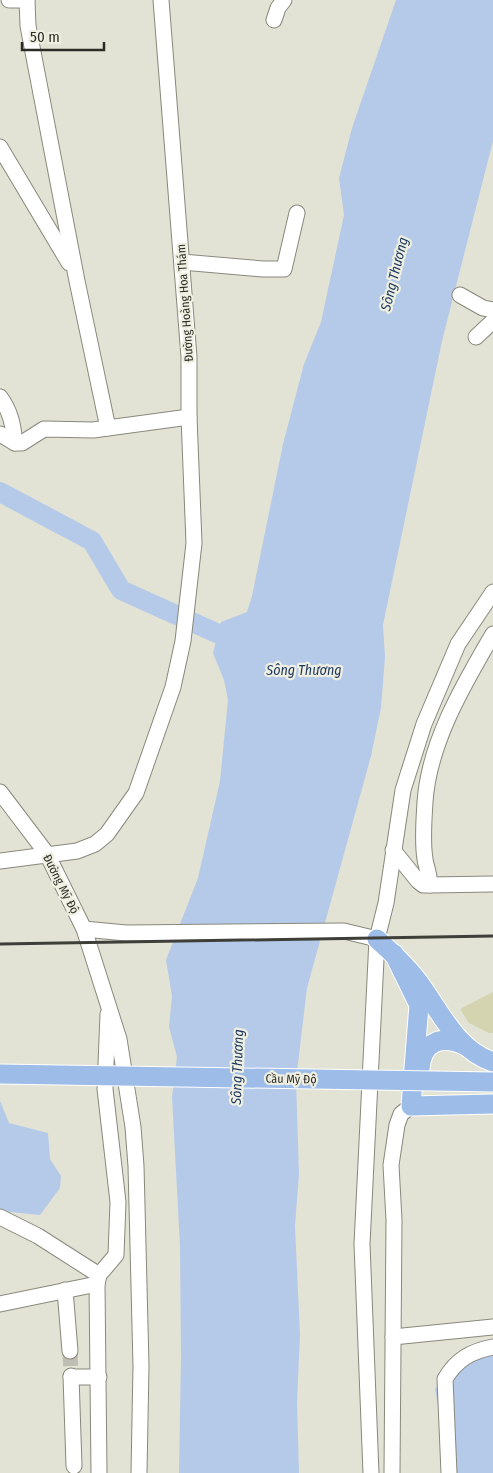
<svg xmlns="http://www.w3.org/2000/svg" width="493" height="1473" font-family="'Fira Sans Condensed',sans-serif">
	<rect width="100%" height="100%" fill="#e3e3d5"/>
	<polygon fill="#d4d4b1" points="493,992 493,1033 489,1033 469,1023 460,1009"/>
	<g fill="#b5cae9">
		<polygon points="396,0 493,0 493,141 442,341 383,625 385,657 381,708 371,756 307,988 296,1080 299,1174 295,1226 300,1334 297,1403 299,1473 179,1473 181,1357 180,1246 172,1097 177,1057 169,1027 172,996 166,960 198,878 220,781 228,700 224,680 213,653 221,622 247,612 252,596 283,444 304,364 321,322 344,215 339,178 352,128"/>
		<polygon points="0,1101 9,1123 48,1133 50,1159 61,1176 60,1188 40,1215 0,1211"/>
		<polygon points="493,1353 493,1473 442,1473 442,1425 435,1389 462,1358"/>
	</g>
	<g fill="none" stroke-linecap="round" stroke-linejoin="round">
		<polyline stroke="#b5cae9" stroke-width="20" points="0,492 92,541 121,590 243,645"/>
		<polyline stroke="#bebeb2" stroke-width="15" stroke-dasharray="15 8" stroke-linecap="butt" points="70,1351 71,1376"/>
		<g stroke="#88887c" stroke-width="17">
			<g id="minor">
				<polyline points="9,0 27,0"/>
				<polyline points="27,0 28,26 77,281 108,428"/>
				<polyline points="274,20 278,8 284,0"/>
				<polyline points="0,147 69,263"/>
				<polyline points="182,262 263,269 284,269 297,213"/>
				<polyline points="460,295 483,308 493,310"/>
				<polyline points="476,337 493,321"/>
				<path d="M0,397C11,412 13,425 15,443"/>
				<polyline points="0,434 15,443 22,443 44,429 93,430 189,417"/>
				<polyline points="0,792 47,854 84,929 119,1039 133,1127 136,1166 141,1366 139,1473"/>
				<path d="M393,850L418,881L423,885H429C431,876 426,868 425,859C422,841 424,820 425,802C429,742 464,684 493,634"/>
				<polyline points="0,861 77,851 95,844 107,834 136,793 173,687 183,641 194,543 189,417 189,357 161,0"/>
				<polyline points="429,885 493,884"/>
				<polyline points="84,929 126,933 344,931 377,939"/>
				<polyline points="0,1217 38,1236 99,1275"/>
				<polyline points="65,1290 70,1351"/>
				<polyline points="0,1304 97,1284"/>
				<polyline points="393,1337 493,1327"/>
				<polyline points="71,1376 74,1466"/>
				<polyline points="71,1377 99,1377"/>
				<polyline points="99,1473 97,1284 99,1275 116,1255 118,1202 105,1089 108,1014"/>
				<polyline points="371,1473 362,1244 377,939 386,903 403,790 424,724 458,644 493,592"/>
				<polyline points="392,1473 394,1220 391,1165 397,1125 401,1114 411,1106"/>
				<path d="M449,1473L445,1379C456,1360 471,1351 493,1347"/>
			</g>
		</g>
		<g stroke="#fff" stroke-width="21">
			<g id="major">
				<path d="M377,939C391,952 405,964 417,980C440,1010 455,1049 493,1062"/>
				<polyline points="394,954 419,1005 411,1106 493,1104"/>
				<path d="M420,1069C422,1041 442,1035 464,1045"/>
			</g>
		</g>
		<use href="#minor" stroke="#fff" stroke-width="15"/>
		<use href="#major" stroke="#9dbce8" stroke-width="19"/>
		<polyline stroke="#3f3f39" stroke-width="3" points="0,944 493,936"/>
		<g stroke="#fff" stroke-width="21" stroke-linecap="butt">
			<polyline id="major-bridge" points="0,1074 493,1082"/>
		</g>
		<use href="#major-bridge" stroke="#9dbce8" stroke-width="19"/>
	</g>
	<g text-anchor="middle" stroke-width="4.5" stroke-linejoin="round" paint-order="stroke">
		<g font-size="12" fill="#2c2c27" stroke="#f0f0e2">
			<text transform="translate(185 303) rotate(-94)" y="4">Đường Hoàng Hoa Thám</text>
			<text transform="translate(61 884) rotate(63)" y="4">Đường Mỹ Độ</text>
			<text transform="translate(291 1079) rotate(1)" y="4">Cầu Mỹ Độ</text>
		</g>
		<g font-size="14" font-style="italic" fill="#19355e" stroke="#f0f0e2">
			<text transform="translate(394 274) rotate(-76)" y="5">Sông Thương</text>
			<text x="304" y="675">Sông Thương</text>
			<text transform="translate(237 1067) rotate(-88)" y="5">Sông Thương</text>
		</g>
	</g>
	<path d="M22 42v8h82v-8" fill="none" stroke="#2c2c27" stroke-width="2.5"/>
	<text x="30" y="42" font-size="15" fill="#2c2c27" stroke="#f0f0e2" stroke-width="4" paint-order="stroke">50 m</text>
</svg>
